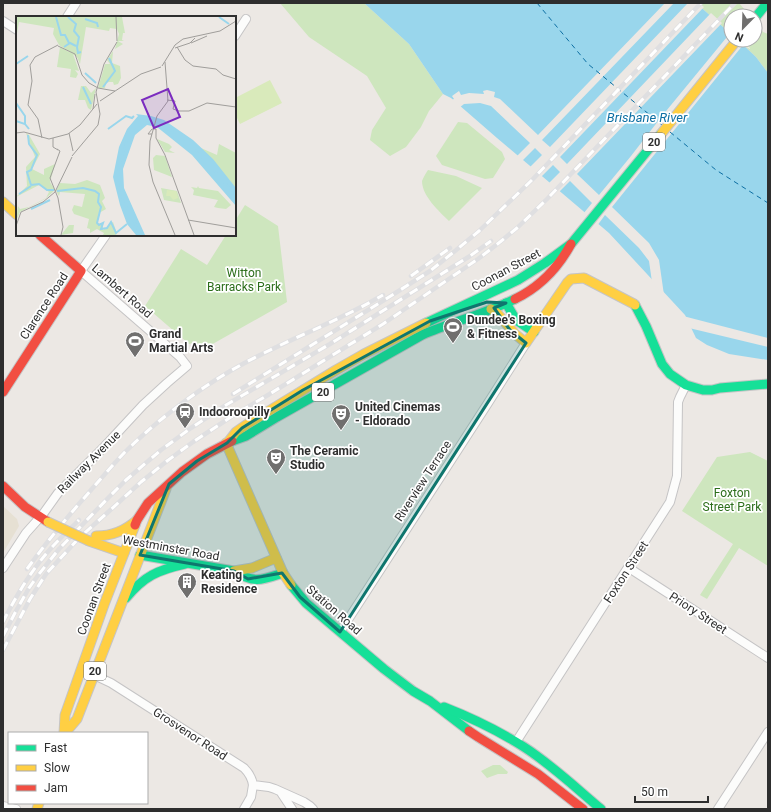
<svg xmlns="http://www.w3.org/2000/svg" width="771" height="812" font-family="Roboto,sans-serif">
	<rect width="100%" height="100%" fill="#ece8e4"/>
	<polygon fill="#e6e0d3" points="3,506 17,519 19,526 3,553"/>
	<g fill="#cee6be">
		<polygon points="280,3 364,3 409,44 443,94 429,111 421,127 406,147 390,156 370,140 372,130 386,108 367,76 309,37"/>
		<polygon points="696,3 739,3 750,16 731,16 731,34"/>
		<polygon points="755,22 763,32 768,34 768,73 756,57 738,40 755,40"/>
		<polygon points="458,122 467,123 502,152 505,159 493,178 485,179 442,165 436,156"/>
		<path d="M428,170L456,176L482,188L449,221C439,211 422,196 422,181C423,178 426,173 428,170Z"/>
		<polygon points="245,205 278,226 287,302 202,350 193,343 189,344 145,306 181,249 207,265 226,235 235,235 235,221"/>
		<polygon points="750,452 768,461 768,566 739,548 707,599 700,595 733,544 682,511 717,457"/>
		<polygon points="493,765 500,765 508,772 507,774 498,774 487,778 481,771"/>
	</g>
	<polygon fill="#d9eabb" points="270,80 282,103 240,124 235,114 235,98"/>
	<polygon fill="#99d6ec" points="364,3 696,3 731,34 731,40 738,40 756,57 768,73 768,360 729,354 707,345 696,338 685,315 609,233 497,138 451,98 443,94 409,44"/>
	<g fill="#ece8e4">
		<polygon points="665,3 674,3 542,140 550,147 688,3 699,3 704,7 560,157 567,164 711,13 722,23 577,174 599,195 631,156 662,116 731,32 728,28 731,32 731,40 741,40 750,48 750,49 743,45 612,207 649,243 659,260 664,295 652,282 649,261 639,248 605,215 597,226 583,214 592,203 570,181 558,193 548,184 560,172 553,165 540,178 529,168 542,155 535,148 521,162 516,157 530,143 491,106 480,103 464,104 459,108 451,100 454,99 452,96 459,91 461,95 469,93 484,94 483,91 487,90 495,92 494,97 500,99 538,135"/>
		<polygon points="683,316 768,338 768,347 689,328"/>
	</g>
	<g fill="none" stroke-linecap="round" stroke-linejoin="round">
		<g stroke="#0d6fa3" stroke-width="1" stroke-dasharray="5 4" stroke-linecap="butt">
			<polyline points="537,3 588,64 662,125"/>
			<polyline points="670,132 716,170 768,203"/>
		</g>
		<g stroke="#c5c4c5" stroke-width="10">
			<g id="street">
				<polyline points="67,17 76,3"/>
				<polyline points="3,21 17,30"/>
				<polyline points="235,36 246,19"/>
				<polyline points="3,568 26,533 43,514 58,493 105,446 143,405 167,383 187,366 180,357 81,271 106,235"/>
				<polyline points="629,568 768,658"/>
				<polyline points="340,632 446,468 488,403 526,343"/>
				<path d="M94,675L111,683L244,768C249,773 252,778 253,785L269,787L275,789L304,802L310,806L313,809"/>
				<polyline points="516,742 670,502 677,476 678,402 680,397 686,385"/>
				<polyline points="282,794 292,809"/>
				<polyline points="3,806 16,809"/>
				<polyline points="244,809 251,797 253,785"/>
				<polyline points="718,809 768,732"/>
			</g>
		</g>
		<g stroke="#c5c4c5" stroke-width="11">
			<g id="fast">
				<polyline points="755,18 767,3"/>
				<polyline points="506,303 516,320 534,332"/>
				<polyline points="635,305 646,326 662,364 670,374 686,385 703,390 712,390 720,388 768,384"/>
				<polyline points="426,323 518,280 545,263 571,244 661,134"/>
				<path d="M232,441L246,436L277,417L422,335C452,322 485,314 515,299"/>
				<path d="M140,555L234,571C254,584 262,580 283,573"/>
				<polyline points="291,585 306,603 384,669 413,691 430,701 469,731"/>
				<path d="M126,598C144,576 158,570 185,564"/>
				<path d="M444,707C472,718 499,731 524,747C552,765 576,788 601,809"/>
			</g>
		</g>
		<g stroke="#c5c4c5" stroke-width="11">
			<g id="slow">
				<polyline points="661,134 737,40"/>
				<polyline points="3,202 17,215"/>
				<polyline points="491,309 497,313 515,334 526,343 567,283 571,279 584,278 634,304 635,305"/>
				<polyline points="229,441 236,432 246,425 336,370 364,354 426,323"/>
				<polyline points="226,443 283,573 291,585"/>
				<path d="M96,536C112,536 125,531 137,520"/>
				<polyline points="89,541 124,553"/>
				<polyline points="234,571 252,568 276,558"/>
				<polyline points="64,733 65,715 105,602 135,525"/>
				<polyline points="65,733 77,719 166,489"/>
				<polyline points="37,809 39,803"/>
			</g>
		</g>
		<g stroke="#c5c4c5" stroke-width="11">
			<g id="jam">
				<path d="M515,299C540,287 558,268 571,244"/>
				<polyline points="3,392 81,271 40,235"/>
				<polyline points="3,486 25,507 48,522"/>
				<polyline points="135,525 137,520 148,503 182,472 207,454 232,441"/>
				<polyline points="469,731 478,737 538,774 583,809"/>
			</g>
		</g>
		<use href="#street" stroke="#fcfcfb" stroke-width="8"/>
		<use href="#fast" stroke="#16e098" stroke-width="9"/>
		<use href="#slow" stroke="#ffcf43" stroke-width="9"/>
		<use href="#jam" stroke="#f24e42" stroke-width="9"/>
		<g stroke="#dfdfe1" stroke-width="4.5">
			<g id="rail">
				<polyline points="411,276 450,248"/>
				<polyline points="233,394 397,292 430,271 455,251 479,231 532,180 701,3"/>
				<path d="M27,569C43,547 60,526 78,505C93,488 108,470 124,453C154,423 194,392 232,370C280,342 334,324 383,295"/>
				<path d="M3,622C15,598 29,574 46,554C56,542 68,531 79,520"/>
				<polyline points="3,636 16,611 29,588 39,574 59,549 111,495 126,480 161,450 191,428 226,405 330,344 470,256 491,241"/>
				<polyline points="3,650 30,599 46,574 79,538 106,514 141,482 167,461 193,442 234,415 268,395 383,324 478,259 500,242 517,228 547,199 735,3"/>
			</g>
		</g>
		<use href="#rail" stroke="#fff" stroke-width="3" stroke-dasharray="9" stroke-linecap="butt"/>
		<g stroke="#c5c4c5" stroke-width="11" stroke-linecap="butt">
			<polyline id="slow-bridge" points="48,522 89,541"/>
		</g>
		<use href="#slow-bridge" stroke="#ffcf43" stroke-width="9"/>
	</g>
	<path fill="#0f766e" fill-opacity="0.2" stroke="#0f766e" stroke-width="3" stroke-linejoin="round" d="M487,302L506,303L494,308L510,330L526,343L340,632L300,597L282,573L248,579L234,571L140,555L169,484L197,461L227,443L242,428L303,390L430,321Z"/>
	<defs>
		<g id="stadium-pin" transform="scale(1)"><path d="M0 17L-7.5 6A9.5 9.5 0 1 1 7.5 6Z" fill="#706f6e" stroke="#fff"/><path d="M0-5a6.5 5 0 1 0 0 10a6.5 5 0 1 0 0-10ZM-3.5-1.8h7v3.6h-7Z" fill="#fff"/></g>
		<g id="station-pin" transform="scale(1)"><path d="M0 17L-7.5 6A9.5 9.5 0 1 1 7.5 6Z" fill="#706f6e" stroke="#fff"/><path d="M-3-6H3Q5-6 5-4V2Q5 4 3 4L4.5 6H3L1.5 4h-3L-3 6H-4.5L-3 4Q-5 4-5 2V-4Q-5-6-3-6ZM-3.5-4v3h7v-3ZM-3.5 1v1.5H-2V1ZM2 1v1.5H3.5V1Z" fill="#fff"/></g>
		<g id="theatre-pin" transform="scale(1)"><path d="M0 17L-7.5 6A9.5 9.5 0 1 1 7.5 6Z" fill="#706f6e" stroke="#fff"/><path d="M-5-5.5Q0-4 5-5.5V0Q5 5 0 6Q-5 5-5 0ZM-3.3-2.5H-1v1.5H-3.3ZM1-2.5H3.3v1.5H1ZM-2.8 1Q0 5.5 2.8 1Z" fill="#fff"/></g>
		<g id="building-pin" transform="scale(1)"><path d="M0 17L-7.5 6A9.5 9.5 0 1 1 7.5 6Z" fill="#706f6e" stroke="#fff"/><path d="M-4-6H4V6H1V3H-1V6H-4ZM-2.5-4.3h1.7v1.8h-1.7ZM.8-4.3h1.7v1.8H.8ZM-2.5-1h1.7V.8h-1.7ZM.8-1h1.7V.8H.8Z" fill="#fff"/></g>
	</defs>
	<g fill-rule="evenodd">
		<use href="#stadium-pin" x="453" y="327"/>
		<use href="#stadium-pin" x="135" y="341"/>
		<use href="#station-pin" x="185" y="412"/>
		<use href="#theatre-pin" x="341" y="414"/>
		<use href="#theatre-pin" x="276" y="458"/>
		<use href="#building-pin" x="187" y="582"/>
	</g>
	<g text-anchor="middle" stroke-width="3.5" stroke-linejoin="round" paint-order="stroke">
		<g fill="#fff" stroke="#6d6d6d" stroke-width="1">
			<rect x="643" y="133" width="22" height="18" rx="3"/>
			<rect x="312" y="383" width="22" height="18" rx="3"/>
			<rect x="84" y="662" width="22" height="18" rx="3"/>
		</g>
		<g font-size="11" font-weight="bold" fill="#2e2e2e">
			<text x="654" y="146">20</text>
			<text x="323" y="396">20</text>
			<text x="95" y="675">20</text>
		</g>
		<g font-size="12" fill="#2e2e2e" stroke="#fff">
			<text transform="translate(506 270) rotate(-28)" y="4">Coonan Street</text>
			<text transform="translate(122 291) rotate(41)" y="4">Lambert Road</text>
			<text transform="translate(44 306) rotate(-57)" y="4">Clarence Road</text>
			<text transform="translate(89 462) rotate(-45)" y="4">Railway Avenue</text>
			<text transform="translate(423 481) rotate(-57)" y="4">Riverview Terrace</text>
			<text transform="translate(171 548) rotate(10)" y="4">Westminster Road</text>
			<text transform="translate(626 572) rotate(-57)" y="4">Foxton Street</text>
			<text transform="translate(94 599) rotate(-70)" y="4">Coonan Street</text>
			<text transform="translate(334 610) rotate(41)" y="4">Station Road</text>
			<text transform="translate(698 613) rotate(33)" y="4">Priory Street</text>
			<text transform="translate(190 734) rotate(33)" y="4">Grosvenor Road</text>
		</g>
		<g font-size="12" fill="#2c6e1b" stroke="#fff">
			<text x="244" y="277">Witton<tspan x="244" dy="14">Barracks Park</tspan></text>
			<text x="732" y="497">Foxton<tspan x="732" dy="14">Street Park</tspan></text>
		</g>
		<g font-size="12" font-weight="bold" fill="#2e2e2e" stroke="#fff" text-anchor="start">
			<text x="467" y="324">Dundee's Boxing<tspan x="467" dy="14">&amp; Fitness</tspan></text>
			<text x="149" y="338">Grand<tspan x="149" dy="14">Martial Arts</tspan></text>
			<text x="355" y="411">United Cinemas<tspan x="355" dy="14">- Eldorado</tspan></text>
			<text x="199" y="416">Indooroopilly</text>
			<text x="290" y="455">The Ceramic<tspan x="290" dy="14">Studio</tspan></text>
			<text x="201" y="579">Keating<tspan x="201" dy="14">Residence</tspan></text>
		</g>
		<g font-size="13" font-style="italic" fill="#0d6fa3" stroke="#fff">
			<text x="647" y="122">Brisbane River</text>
		</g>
	</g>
	<g transform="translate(16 16)">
		<rect width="220" height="220" fill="#ece8e4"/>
		<path d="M0,1H106L109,17H107L106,24L108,25H102L107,28L99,33L103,18L101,13L94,12L93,15L70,11L64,48L61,41L43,29L37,18L38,12L3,6L0,23ZM44,31L57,38L63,55L59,54L62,58L60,62L54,61L55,53L41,51ZM97,35L96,47L104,50L105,62L102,68L98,69L97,66H93L90,67L89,72H82L89,48H94L91,44ZM65,70H70L75,77L80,72L75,94L72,92L69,84H62ZM10,117L13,119L24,138L16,153L28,159V153L39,148L34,166L39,174L29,183L4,196L0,205L2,190L4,193L13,191L30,182L33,176L23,169L0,181L11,170L10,151L19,141ZM141,123L153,128L156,131L153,134L159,137L149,136ZM203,128L220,137V172L185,132L201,139ZM140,139L149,140L156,161L138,154L137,142ZM71,164L84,169L89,182L86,185L90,193L83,197L81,208L87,207V214L97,206L101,218L99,219H87L88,217L81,213L74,217V213L71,212L73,203L58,198L56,194L58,189L66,191L69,178L44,176L43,180L40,175L44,167L59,168ZM182,170L183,172L202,175L215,189L210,193L202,192L198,191L202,184L177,179L178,174L175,171L181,172ZM145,172L161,175L165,187L148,184ZM53,209H58L57,217L45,219Z" fill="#cee6be"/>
		<path d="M151,174L160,175L162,182L157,184L154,180H150Z" fill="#d9eabb"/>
		<path d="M120,98L135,100L148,104L177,124L197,143L220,172V190L176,139L141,111L131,109L119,119L107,153L108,172L129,219H120L111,208L104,189L97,161L103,131L111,113L122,100Z" fill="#99d6ec"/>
		<path fill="none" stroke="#99d6ec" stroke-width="2" d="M40,1L45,19H49L53,27M52,1L60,8L58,15L63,21L61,31L62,37L65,36M203,1L213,8M69,3L81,7L82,11M48,31L54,27L60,30M0,48L12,40M69,57L80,67M67,71L75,88M87,71L99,55L93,42M0,87L9,100V108M0,105L9,108L13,113M92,113L110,100L116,102L118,100M12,119L13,128L21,139L15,154L11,156L15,169M15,169L23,168L31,174H38M41,175L67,172L79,175L83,178L82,186L85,191L81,207L83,209L87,207L85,213L91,212L95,206L100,217L111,208M3,178L15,170M15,193L34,184M125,219L107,185L102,155L111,124L125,107L137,106L156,115L181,136L220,179"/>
		<path fill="none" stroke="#a09e9b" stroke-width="1" d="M100,1L101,25M175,27L191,20M42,30L59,38L66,59L73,67L82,72L99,75M161,31L169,44L177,50L200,53L207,59L220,63M159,32L174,27L179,22M149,46L152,85L141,100L134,125L133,149L137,166L159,219M146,50L159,29L167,23L204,15L220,5M125,58L145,51M151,84L159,85L157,93L163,95H173L191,87L220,91M84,85L125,58M77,93L79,78M0,117L8,116L33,123L52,118L64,109L81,88M53,117L57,135M136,118H132L136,113H140V122L149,139L178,219M26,122L22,103L12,89L16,65L14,49L19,41L42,29M37,122V131L42,134M41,133L44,135L34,162L42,182L47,211L45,219M56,140L82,109L84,98L80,76L88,48L101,26M172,204L220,212M0,210L5,196L27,186L39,176L56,141"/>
		<path fill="#7b2cbf" fill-opacity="0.15" stroke="#7b2cbf" stroke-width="2" d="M152,73L164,101L138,112L126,84Z"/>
		<rect width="220" height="220" fill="none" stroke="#2e2e2e" stroke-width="2"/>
	</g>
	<rect width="771" height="812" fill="none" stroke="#2e2e2e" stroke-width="8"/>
	<rect x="8" y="732" width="140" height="72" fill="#ffffff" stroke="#ababab"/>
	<rect x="16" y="745" width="20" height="6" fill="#16e098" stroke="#ababab"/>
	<text x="44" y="752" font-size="12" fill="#2e2e2e">Fast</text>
	<rect x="16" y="765" width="20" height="6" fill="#ffcf43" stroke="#ababab"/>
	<text x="44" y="772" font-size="12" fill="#2e2e2e">Slow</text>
	<rect x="16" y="785" width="20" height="6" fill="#f24e42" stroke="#ababab"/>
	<text x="44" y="792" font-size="12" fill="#2e2e2e">Jam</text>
	<g transform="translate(743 28) rotate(203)"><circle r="19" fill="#ffffff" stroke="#ababab"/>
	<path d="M0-3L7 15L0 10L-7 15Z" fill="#706f6e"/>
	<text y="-6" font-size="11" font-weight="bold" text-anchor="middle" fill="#2e2e2e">N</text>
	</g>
	<path d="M635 796v6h73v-6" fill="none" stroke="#2e2e2e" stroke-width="2"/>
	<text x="641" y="796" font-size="12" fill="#2e2e2e" stroke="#ffffff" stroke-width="3" paint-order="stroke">50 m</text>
</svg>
